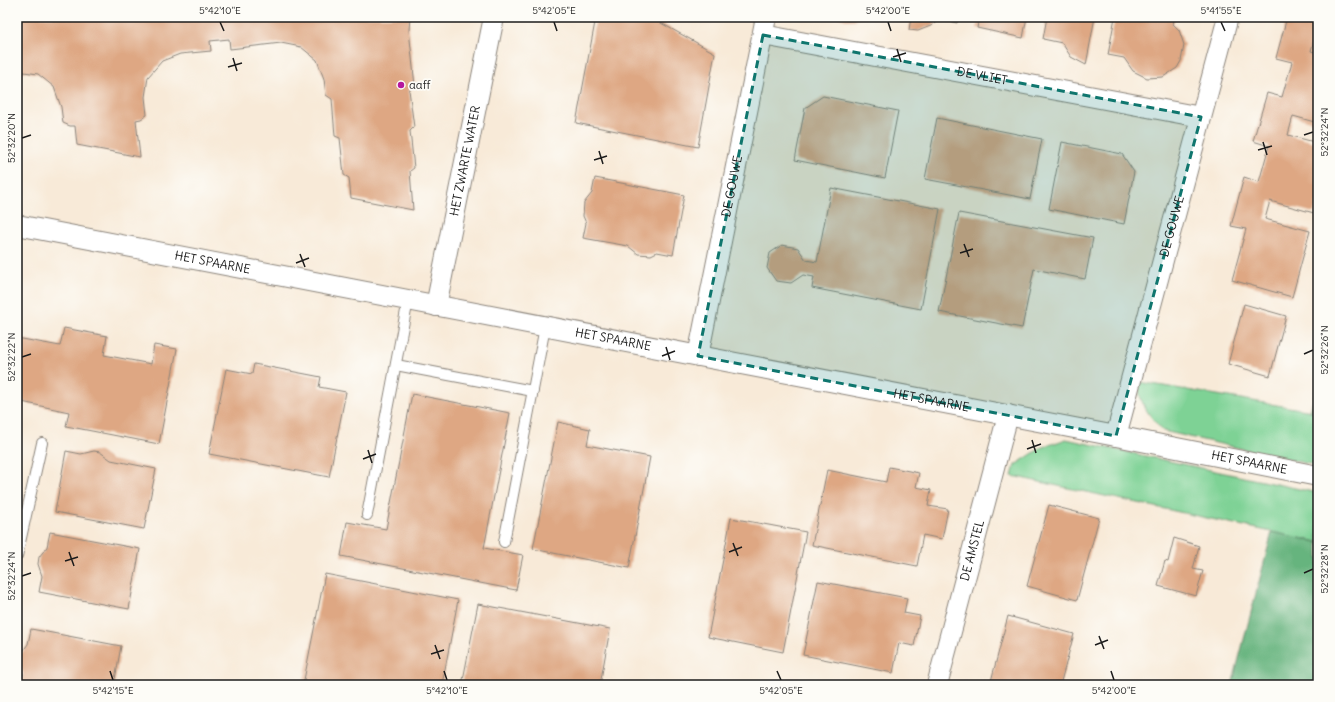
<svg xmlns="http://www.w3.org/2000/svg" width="1335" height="702" font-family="Delius,sans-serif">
	<rect width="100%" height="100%" fill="#fdfcf7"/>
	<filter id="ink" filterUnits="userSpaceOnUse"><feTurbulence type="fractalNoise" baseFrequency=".025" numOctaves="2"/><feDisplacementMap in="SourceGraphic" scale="8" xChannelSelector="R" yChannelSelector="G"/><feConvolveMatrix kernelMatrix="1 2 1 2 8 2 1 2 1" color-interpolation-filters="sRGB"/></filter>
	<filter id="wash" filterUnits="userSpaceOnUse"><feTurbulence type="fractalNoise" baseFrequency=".012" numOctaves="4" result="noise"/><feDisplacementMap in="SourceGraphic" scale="16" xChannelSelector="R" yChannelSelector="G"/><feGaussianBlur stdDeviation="0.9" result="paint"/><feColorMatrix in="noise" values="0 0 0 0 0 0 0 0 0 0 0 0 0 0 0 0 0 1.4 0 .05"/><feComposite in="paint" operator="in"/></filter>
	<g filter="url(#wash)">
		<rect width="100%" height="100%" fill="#f8ead8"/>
		<g fill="#7ed295" stroke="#4d7758">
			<path d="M1140,382L1318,412V466L1163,431C1152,419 1135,399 1140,382Z"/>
			<polygon points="1066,439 1318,493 1318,542 1012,476 1015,465 1041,448"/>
		</g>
		<g fill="#66b47e" stroke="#41684d">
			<polygon points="1318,381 1318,412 1310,411"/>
			<polygon points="1272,532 1318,542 1318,685 1232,685"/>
		</g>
		<g id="blocks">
			<g fill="#dea783">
				<polygon points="17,17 410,17 409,30 415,86 409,90 414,127 410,131 414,168 410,171 413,210 351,198 349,178 344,175 340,138 335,136 332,99 326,95 324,79 317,60 301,47 281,43 230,49 229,39 210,41 211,51 180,54 162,61 148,77 145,97 147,115 141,119 136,120 140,157 77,145 75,126 70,126 63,123 61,107 54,87 38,74 17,71"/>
				<polygon points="596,17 650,17 715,53 698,147 576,123"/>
				<polygon points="837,17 866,17 854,20 846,20"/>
				<polygon points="911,17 959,17 957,23 939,19 933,25 918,31 909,30"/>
				<polygon points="979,17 1027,17 1023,38 977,28"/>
				<polygon points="1047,17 1095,17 1086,65 1071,57 1062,43 1043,39"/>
				<polygon points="1115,17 1175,17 1173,24 1179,30 1184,45 1181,61 1177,68 1163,77 1147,78 1133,71 1124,58 1108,55"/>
				<polygon points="1287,17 1318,17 1318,33 1316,33 1311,51 1318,53 1318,123 1293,116 1288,135 1318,143 1318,199 1314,213 1270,201 1265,219 1310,231 1292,297 1232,280 1246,229 1231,226 1244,177 1259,182 1269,146 1253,141 1267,93 1282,97 1292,62 1276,58"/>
				<polygon points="823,96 898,111 885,178 795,160 805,108"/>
				<polygon points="937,118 1042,139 1030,199 925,179"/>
				<polygon points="1062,142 1122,154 1134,172 1124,224 1049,209"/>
				<polygon points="595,178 684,195 673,255 657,252 651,255 638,254 628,246 583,238 586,223 583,216 584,203 592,193"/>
				<polygon points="831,188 940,209 921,309 812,288 814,277 803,275 791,283 776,281 767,268 770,253 782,245 798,248 806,260 817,262"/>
				<polygon points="959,213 1093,238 1085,279 1034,269 1022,328 939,312"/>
				<polygon points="1244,304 1286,316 1270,376 1228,364"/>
				<polygon points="64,328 107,336 104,355 151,364 154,345 177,349 159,444 66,426 69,412 17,401 17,338 60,346"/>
				<polygon points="254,364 321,377 319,387 346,392 329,477 209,454 226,369 252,374"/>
				<polygon points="412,394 510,413 484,548 523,555 516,590 341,556 347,522 386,529"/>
				<polygon points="558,422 590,429 587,445 650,457 629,568 533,549"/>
				<polygon points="66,451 81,454 94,451 100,452 111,460 156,469 144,529 55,512"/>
				<polygon points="889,467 919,473 916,487 931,490 928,506 948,509 942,539 923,535 917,566 812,545 827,470 886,482"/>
				<polygon points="1049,505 1099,518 1077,600 1027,586"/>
				<polygon points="731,518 806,532 783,652 708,637"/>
				<polygon points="50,532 140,549 129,609 39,592 42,576 38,564 39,557 47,547"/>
				<polygon points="1174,538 1199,546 1193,569 1203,571 1196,596 1158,586 1165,561 1168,562"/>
				<polygon points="325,574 458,600 442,685 303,685"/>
				<polygon points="818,581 907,598 904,613 920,616 914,646 899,643 893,673 803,655"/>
				<polygon points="478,604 610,629 600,685 462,685"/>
				<polygon points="1008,616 1074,634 1060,685 990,685"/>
				<polygon points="31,629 121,646 114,685 21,685 23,674 19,661 20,655 28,644"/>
			</g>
		</g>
	</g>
	<g filter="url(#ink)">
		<use href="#blocks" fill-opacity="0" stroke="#8a837a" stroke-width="1"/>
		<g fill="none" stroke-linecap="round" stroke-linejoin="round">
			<g stroke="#8a837a" stroke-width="12">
				<g id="service">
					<polyline points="396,365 533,391"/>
					<polyline points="367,515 408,300"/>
					<polyline points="504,542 545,327"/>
					<polyline points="17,556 42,443"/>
				</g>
			</g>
			<g stroke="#8a837a" stroke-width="22">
				<g id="minor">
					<path id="s1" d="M763,35L1201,117"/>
					<path id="s2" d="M17,225L1116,436L1318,476"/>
					<path id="s3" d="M436,306L494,17"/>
					<path id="s4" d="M698,356L766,17"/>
					<path id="s5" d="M1116,436L1228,17"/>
					<path id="s6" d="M937,685L1008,415"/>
				</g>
			</g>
			<use href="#service" stroke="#fff" stroke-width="10"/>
			<use href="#minor" stroke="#fff" stroke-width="20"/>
		</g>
	</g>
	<path fill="#0f766e" fill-opacity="0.2" stroke="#0f766e" stroke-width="3" stroke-dasharray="8 5" stroke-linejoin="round" d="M763,35L1201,117L1116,436L698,356Z"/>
	<path fill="none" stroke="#1c1c1c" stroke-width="1.5" d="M220,22L224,31M554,22L557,31M888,22L891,31M1221,22L1225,31M897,49L901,62M893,57L906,53M233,58L237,71M228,67L242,63M1304,135L1313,132M22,138L31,135M1263,142L1267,155M1258,150L1272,146M599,151L603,164M594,160L607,156M964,244L969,257M960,253L973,249M300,254L305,267M296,263L309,258M666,347L670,360M1304,354L1313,350M662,356L675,351M22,357L31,354M1032,440L1036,453M1027,449L1041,444M368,450L372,463M363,459L376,454M733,543L738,556M69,552L74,566M729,552L742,547M65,561L78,557M1304,573L1313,569M22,576L31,573M1099,636L1104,649M435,645L440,659M1095,645L1108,640M431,654L444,650M110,671L113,680M444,671L447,680M777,671L781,680M1111,671L1114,680"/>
	<circle fill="#b5179e" stroke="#fdfcf7" stroke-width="1.5" cx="401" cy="85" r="4"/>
	<g text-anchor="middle" stroke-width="3.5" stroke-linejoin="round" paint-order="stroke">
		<g font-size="12" fill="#1c1c1c" stroke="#fdfcf7">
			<text dy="4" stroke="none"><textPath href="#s1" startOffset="223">DE VLIET</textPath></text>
			<text dy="4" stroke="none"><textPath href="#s3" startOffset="148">HET ZWARTE WATER</textPath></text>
			<text dy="4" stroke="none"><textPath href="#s4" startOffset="173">DE GOUWE</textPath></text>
			<text dy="4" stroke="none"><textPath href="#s5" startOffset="217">DE GOUWE</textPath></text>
			<text dy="4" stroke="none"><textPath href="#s2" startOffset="199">HET SPAARNE</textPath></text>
			<text dy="4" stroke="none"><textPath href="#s2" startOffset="607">HET SPAARNE</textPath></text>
			<text dy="4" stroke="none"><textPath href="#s2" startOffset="931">HET SPAARNE</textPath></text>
			<text dy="4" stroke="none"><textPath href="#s2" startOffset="1255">HET SPAARNE</textPath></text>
			<text dy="4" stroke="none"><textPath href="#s6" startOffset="139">DE AMSTEL</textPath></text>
		</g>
		<g font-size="12" fill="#1c1c1c" stroke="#fdfcf7" text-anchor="start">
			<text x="409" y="89">aaff</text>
		</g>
	</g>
	<rect width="1335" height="702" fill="none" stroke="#fdfcf7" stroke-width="44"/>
	<rect x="22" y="22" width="1291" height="658" fill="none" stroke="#1c1c1c" stroke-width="1.5"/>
	<g font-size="10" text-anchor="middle" fill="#1c1c1c">
		<text x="220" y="14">5°42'10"E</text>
		<text x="554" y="14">5°42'05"E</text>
		<text x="888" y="14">5°42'00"E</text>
		<text x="1221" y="14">5°41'55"E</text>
		<text transform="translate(1324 132) rotate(-90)" y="4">52°32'24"N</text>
		<text transform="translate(11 138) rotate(-90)" y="4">52°32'20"N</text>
		<text transform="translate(1324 350) rotate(-90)" y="4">52°32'26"N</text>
		<text transform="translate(11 357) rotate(-90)" y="4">52°32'22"N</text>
		<text transform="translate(1324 569) rotate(-90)" y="4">52°32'28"N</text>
		<text transform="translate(11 576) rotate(-90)" y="4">52°32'24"N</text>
		<text x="113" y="694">5°42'15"E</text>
		<text x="447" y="694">5°42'10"E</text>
		<text x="781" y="694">5°42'05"E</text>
		<text x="1114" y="694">5°42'00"E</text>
	</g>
</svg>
